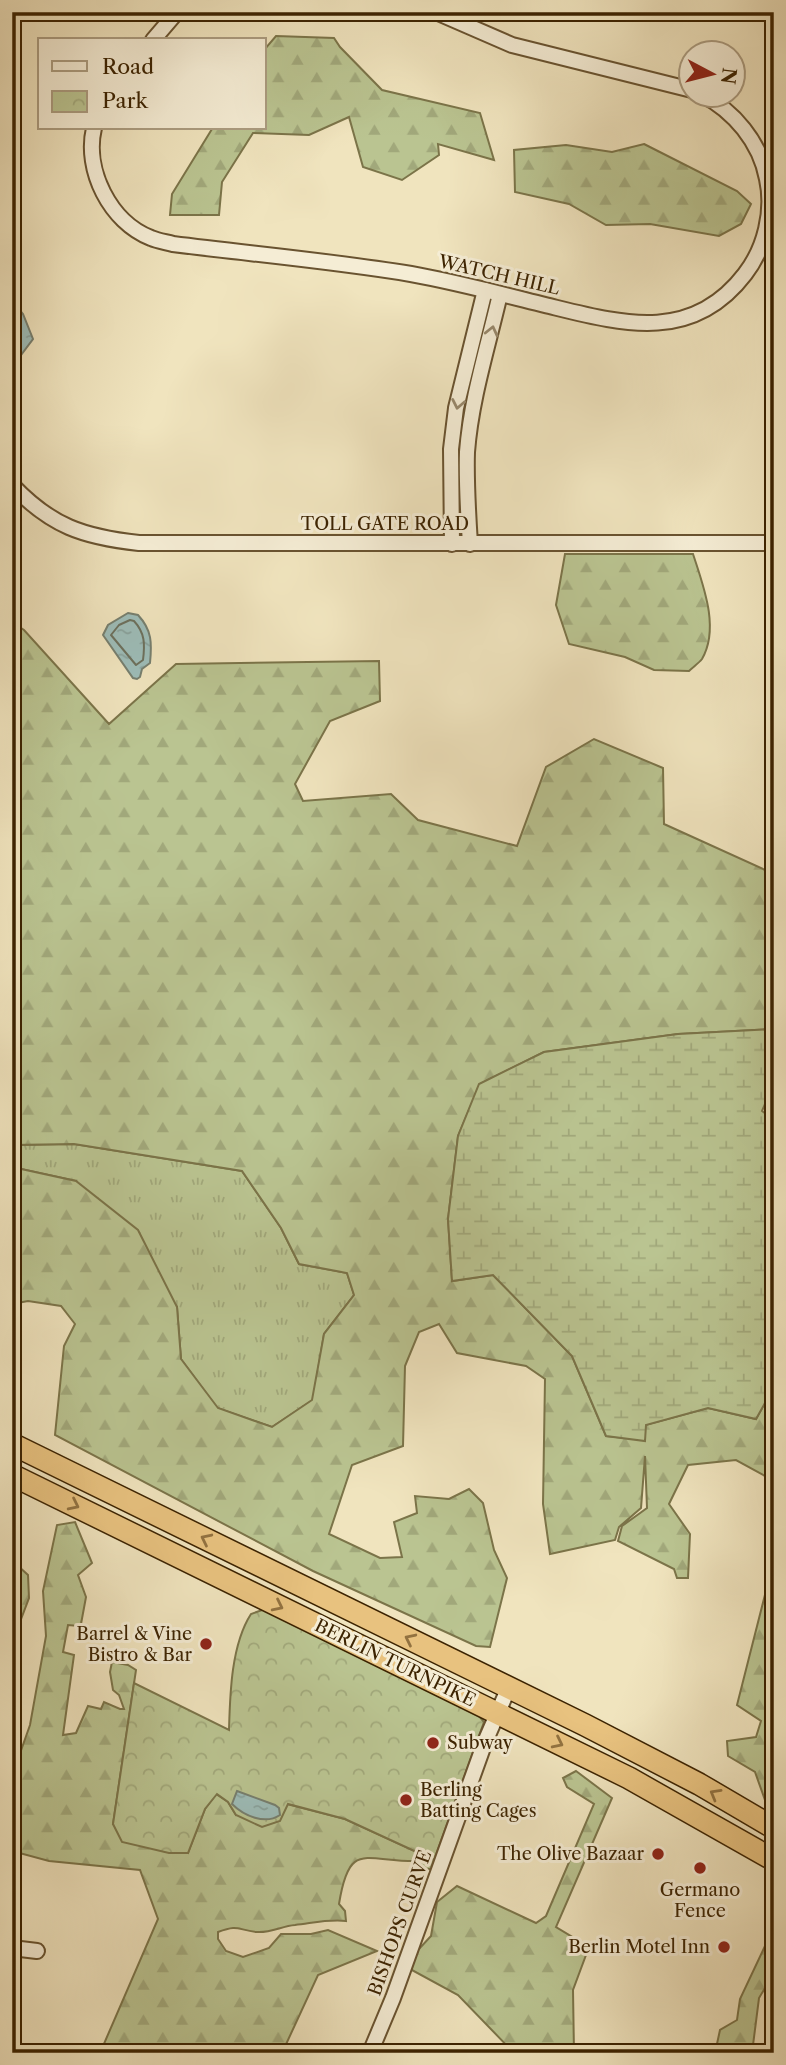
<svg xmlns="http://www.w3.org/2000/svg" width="786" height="2065" font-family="'Libre Caslon Text',serif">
	<defs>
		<pattern id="grass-tufts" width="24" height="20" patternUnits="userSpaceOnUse" patternTransform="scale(1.75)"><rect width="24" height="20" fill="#bac491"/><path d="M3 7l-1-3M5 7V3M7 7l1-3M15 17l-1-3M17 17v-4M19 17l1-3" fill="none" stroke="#a1a87b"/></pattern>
		<pattern id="forest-firs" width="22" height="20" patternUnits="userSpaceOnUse" patternTransform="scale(1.75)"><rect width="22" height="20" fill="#bac491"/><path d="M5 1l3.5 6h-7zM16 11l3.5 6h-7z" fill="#a1a87b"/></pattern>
		<pattern id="wetland-marsh" width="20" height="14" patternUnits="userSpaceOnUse" patternTransform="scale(1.75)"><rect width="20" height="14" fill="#bac491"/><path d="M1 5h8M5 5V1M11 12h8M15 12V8" fill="none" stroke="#a1a87b"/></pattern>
		<pattern id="park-crowns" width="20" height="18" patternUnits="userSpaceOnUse" patternTransform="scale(1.75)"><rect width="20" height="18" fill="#bac491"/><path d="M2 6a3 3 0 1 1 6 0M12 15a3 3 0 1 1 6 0" fill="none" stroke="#a1a87b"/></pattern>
		<pattern id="water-ripples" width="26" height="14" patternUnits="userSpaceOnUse" patternTransform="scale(1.75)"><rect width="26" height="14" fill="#9dbdb9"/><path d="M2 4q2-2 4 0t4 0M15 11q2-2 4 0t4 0" fill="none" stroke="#88a29d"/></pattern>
	</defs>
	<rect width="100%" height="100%" fill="#f0e4be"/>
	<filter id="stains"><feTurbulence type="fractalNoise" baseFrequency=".00286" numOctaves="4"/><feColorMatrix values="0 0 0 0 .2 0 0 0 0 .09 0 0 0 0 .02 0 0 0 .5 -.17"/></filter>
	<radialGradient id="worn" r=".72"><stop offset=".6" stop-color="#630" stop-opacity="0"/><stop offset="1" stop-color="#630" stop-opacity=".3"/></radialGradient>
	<polygon fill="url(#grass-tufts)" stroke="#7b7449" stroke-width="2" points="74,1144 242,1171 281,1228 299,1264 347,1273 354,1295 324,1334 313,1400 272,1427 217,1408 181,1359 177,1307 76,1181 12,1167 12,1145"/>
	<g fill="url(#forest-firs)" stroke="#7b7449" stroke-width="2">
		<polygon points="276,36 334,38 340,47 382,90 480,113 494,160 438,144 439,155 402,180 363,167 349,117 309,135 253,133 222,182 219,215 170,215 172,194 212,129 264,128 264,50"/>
		<polygon points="644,144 737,191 751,204 741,224 719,236 650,224 606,225 569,204 515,192 514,150 566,145 612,152"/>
		<path d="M565,554H693C703,585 720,628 702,659C699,663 693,667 689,671L654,670L625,657L569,644L556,605Z"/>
		<polygon points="12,622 24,630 109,724 176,664 379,661 380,701 330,721 295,784 303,801 391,794 418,820 517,846 546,767 594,739 663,768 664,824 774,874 774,1029 678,1034 544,1052 480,1084 458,1136 448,1219 452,1281 493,1275 572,1356 606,1436 645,1440 645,1425 708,1408 756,1419 774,1387 774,1481 736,1460 688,1465 669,1504 690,1534 688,1578 677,1578 674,1569 618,1541 622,1526 647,1508 645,1456 641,1508 619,1527 615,1540 550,1554 543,1504 545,1379 526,1366 457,1353 439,1324 419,1332 405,1366 403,1446 352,1465 329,1534 380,1558 402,1557 394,1522 417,1513 415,1496 449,1499 469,1489 483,1503 494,1550 507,1578 490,1647 476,1646 313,1571 55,1435 64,1346 75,1324 61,1306 28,1301 12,1304 12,1167 76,1181 138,1230 177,1307 181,1359 218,1408 272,1427 312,1400 324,1334 354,1295 347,1273 299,1264 281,1228 242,1171 74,1144 12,1145"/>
		<path d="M75,1522L92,1563L78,1575L86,1597L81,1624L79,1626L68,1625L63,1652L74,1655L63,1735L76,1733L88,1706L101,1709L104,1702L120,1709H124L119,1695L113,1690L110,1672L112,1662L128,1665L136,1670L113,1824L188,1853L205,1809L216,1794L228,1802L236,1815L287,1804L345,1819L434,1860L431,1869H422L414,1861C364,1861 349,1841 339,1904L345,1911L346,1921C328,1919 313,1923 295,1925C282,1926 271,1933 257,1932C237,1930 239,1924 218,1932V1939L226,1951L243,1957L269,1948L281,1934H311L328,1930L377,1951L318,1975L282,2053H100L158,1919L140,1870L49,1861L12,1851V1776L30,1725L46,1636L43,1591L57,1525Z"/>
		<polygon points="774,1539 774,1801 765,1800 755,1772 728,1756 727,1741 756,1737 761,1721 737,1705 770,1575 766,1551"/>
		<polygon points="12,1564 17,1565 28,1575 29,1598 12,1643"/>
		<polygon points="576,1771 612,1798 556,1927 589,1947 573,1990 574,2053 514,2053 458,1995 410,1969 418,1950 431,1936 437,1902 457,1886 536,1923 546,1916 594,1804 567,1787 563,1778"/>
		<polygon points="774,1927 774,1973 759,1998 752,2053 715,2053 720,2030 737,2020 740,1999"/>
	</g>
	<polygon fill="url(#wetland-marsh)" stroke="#7b7449" stroke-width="2" points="774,1029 774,1083 762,1111 774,1120 774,1387 756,1419 708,1408 646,1425 645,1441 606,1436 572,1356 493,1275 452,1281 448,1219 458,1136 479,1084 544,1052 678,1034"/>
	<path fill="url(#park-crowns)" stroke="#7b7449" stroke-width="2" d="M265,1609L479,1716L484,1722L434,1860L345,1819L288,1804L280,1821L262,1827L236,1815L228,1802L217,1794L205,1809L188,1853H169L122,1842L113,1824L134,1683L229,1730C230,1695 231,1645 251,1614Z"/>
	<g fill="url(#water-ripples)" stroke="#767f6f" stroke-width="2">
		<polygon points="12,301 23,314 33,339 12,367"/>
		<path d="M128,613L138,615C152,630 152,643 150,663L142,669L140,677L137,679L133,678L103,635L108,625Z"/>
		<path d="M237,1791L275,1805L279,1808L280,1815C265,1825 244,1816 232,1804Z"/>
	</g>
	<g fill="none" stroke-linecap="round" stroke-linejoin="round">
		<path stroke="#6c705d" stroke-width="2" d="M130,620L134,621C145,633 145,644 143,660L136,665L111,635L119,625Z"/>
		<g stroke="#695330" stroke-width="18">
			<g id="minor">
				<polyline points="436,12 512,45 692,90"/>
				<polyline points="153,40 177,12"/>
				<path d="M94,128C84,170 110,222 151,238C158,241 166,242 173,244C252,254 332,261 411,274C456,282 501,294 545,305C619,323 691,345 745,274C765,248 774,211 767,179C760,142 734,111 701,94"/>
				<path d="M12,485C51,526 83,537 139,543H774"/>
				<polyline points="452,544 451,449 456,408 485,290"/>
				<path d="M470,544C468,513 466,483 467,452C471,399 488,346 500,294"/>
				<polyline points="12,1948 37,1951"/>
				<polyline points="370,2053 393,1998 485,1742 509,1687"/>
			</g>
		</g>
		<g stroke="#3c2301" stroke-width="24">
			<g id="highway">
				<polyline points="12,1444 585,1725 699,1784 774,1828"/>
				<polyline points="12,1475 629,1778 774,1860"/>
			</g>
		</g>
		<use href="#minor" stroke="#f5edd5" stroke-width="14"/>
		<use href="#highway" stroke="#e8c27f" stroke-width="21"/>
	</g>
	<defs><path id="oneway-chevron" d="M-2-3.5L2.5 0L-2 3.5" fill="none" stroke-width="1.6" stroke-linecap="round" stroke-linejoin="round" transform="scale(1.75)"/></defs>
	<g stroke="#98886b">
		<use href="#oneway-chevron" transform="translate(492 331) rotate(-77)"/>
		<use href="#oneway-chevron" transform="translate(458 404) rotate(101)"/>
	</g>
	<g stroke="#927240">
		<use href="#oneway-chevron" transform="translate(74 1505) rotate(26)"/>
		<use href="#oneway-chevron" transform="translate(206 1539) rotate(-154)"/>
		<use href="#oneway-chevron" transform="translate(278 1606) rotate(26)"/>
		<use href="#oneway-chevron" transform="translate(410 1639) rotate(-154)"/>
		<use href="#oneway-chevron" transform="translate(558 1743) rotate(26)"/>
		<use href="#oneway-chevron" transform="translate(715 1794) rotate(-150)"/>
	</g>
	<g fill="#8f2418" stroke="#f5edd5" stroke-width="2.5">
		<circle cx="206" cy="1644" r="7"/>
		<circle cx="433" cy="1743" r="7"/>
		<circle cx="406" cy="1800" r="7"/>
		<circle cx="658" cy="1854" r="7"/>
		<circle cx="700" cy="1868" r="7"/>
		<circle cx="724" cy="1947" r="7"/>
	</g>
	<g text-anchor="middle" stroke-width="6" stroke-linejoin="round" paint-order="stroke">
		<g font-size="18" fill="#3c2301" stroke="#f5edd5">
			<text transform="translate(499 275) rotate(13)" y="6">WATCH HILL</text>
			<text x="385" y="530">TOLL GATE ROAD</text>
			<text transform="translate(395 1663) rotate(26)" y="6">BERLIN TURNPIKE</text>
			<text transform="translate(400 1923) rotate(-70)" y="6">BISHOPS CURVE</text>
		</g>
		<g font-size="18" fill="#3c2301" stroke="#f5edd5" text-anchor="end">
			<text x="192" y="1640">Barrel &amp; Vine<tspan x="192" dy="21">Bistro &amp; Bar</tspan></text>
			<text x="447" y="1749" text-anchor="start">Subway</text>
			<text x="420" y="1796" text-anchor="start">Berling<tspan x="420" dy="21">Batting Cages</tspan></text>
			<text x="644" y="1860">The Olive Bazaar</text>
			<text x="700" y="1896" text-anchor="middle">Germano<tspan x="700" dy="21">Fence</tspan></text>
			<text x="710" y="1953">Berlin Motel Inn</text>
		</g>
	</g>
	<rect width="786" height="2065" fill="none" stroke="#f0e4be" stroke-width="42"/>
	<rect x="14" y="14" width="758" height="2037" fill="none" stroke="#3c2301" stroke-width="3.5"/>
	<rect x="21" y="21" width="744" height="2023" fill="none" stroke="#3c2301" stroke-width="2"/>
	<rect x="38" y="38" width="228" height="91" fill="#f5edd5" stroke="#ab9c80" stroke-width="2"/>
	<rect x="52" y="61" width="35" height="10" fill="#f5edd5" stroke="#ab9c80" stroke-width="2"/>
	<text x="102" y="74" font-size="21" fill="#3c2301">Road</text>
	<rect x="52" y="91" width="35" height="21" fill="url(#park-crowns)" stroke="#ab9c80" stroke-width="2"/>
	<text x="102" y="108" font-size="21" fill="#3c2301">Park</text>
	<g transform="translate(712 74) rotate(97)"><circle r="33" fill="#f5edd5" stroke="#ab9c80" stroke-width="2"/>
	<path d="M0-5L12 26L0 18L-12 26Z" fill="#8f2418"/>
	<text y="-10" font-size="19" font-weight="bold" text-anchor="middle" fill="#3c2301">N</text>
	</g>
	<rect width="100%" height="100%" filter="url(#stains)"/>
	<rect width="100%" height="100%" fill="url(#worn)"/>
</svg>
